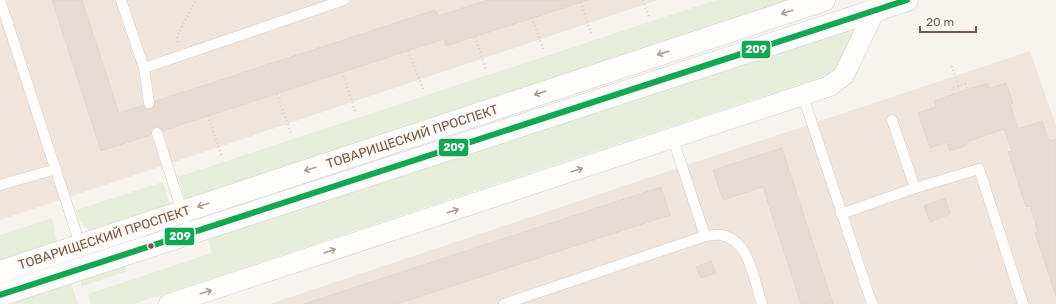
<svg xmlns="http://www.w3.org/2000/svg" width="1056" height="304" font-family="Rubik,sans-serif">
	<rect width="100%" height="100%" fill="#f7f3ee"/>
	<g fill="#f0e5dc">
		<polygon points="0,0 658,0 0,220"/>
		<polygon points="1030,51 1056,126 1056,304 270,304"/>
	</g>
	<g fill="#e6edd9">
		<polygon points="716,0 795,0 185,200 178,177"/>
		<polygon points="856,28 838,68 830,74 133,304 91,304 88,294 212,253 207,237"/>
		<polygon points="163,182 170,205 90,231 80,221 76,210"/>
		<polygon points="52,218 57,242 0,261 0,235"/>
		<polygon points="125,263 127,271 82,286 80,279"/>
		<polygon points="71,283 78,304 6,304"/>
	</g>
	<g fill="#e4dbd5" stroke="#e0d6d0">
		<polygon points="52,0 82,0 119,113 435,10 438,16 487,0 588,0 446,46 444,39 101,151"/>
		<polygon points="987,83 990,88 1006,83 1013,103 1010,104 1018,129 1042,121 1049,141 1056,139 1056,296 1035,233 1038,232 1030,206 1026,207 1008,152 1012,151 1004,129 966,142 967,145 950,151 947,142 930,148 918,113 936,107 934,101"/>
		<polygon points="782,148 808,228 833,304 801,304 763,187 723,200 713,170"/>
		<polygon points="661,187 670,215 397,304 304,304"/>
		<polygon points="945,198 950,214 930,222 924,206"/>
		<polygon points="711,261 716,273 701,278 696,267"/>
	</g>
	<g fill="none" stroke-linecap="round" stroke-linejoin="round">
		<g stroke="#d6ceca" stroke-width="11">
			<g id="service">
				<polyline points="0,0 81,247"/>
				<polyline points="121,0 144,68 344,0"/>
				<polyline points="144,68 149,103"/>
				<polyline points="803,96 872,304"/>
				<polyline points="892,120 915,188"/>
				<polyline points="157,133 189,233"/>
				<polyline points="673,139 705,236"/>
				<polyline points="0,185 56,169"/>
				<polyline points="841,214 915,188 979,169 1023,304"/>
				<path d="M504,304L705,236C710,236 716,234 721,235C750,240 754,281 762,304"/>
			</g>
		</g>
		<g stroke="#d6ceca" stroke-width="21">
			<polyline id="minor" points="169,304 830,86 844,75 875,10"/>
		</g>
		<g stroke="#d6ceca" stroke-width="23">
			<g id="tertiary">
				<polyline points="0,272 824,0"/>
				<polyline points="0,295 907,0"/>
			</g>
		</g>
		<g stroke="#dad2cf" stroke-width="2.5" stroke-dasharray="1 3" stroke-linecap="butt">
			<polyline points="643,0 649,17"/>
			<polyline points="581,2 592,36"/>
			<polyline points="532,18 544,51"/>
			<polyline points="475,37 486,70"/>
			<polyline points="178,42 177,36 196,0"/>
			<polyline points="408,51 424,91"/>
			<polyline points="952,66 958,86 965,84 967,89"/>
			<polyline points="342,72 356,113"/>
			<polyline points="277,94 291,134"/>
			<polyline points="953,94 951,89 958,86"/>
			<polyline points="208,116 222,157"/>
		</g>
		<use href="#service" stroke="#fefdfc" stroke-width="10"/>
		<use href="#minor" stroke="#fefdfc" stroke-width="20"/>
		<use href="#tertiary" stroke="#fefdfc" stroke-width="22"/>
		<g stroke="#fef7f0" stroke-width="9">
			<polyline id="bus-1" points="0,295 907,0"/>
		</g>
		<use href="#bus-1" stroke="#10a855" stroke-width="6"/>
	</g>
	<defs><path id="oneway-shaft" d="M-6 0H5M1.5-3L5.5 0L1.5 3" fill="none" stroke-width="1.6" stroke-linecap="round" stroke-linejoin="round"/></defs>
	<g stroke="#ac9a94">
		<use href="#oneway-shaft" transform="translate(787 12) rotate(162)"/>
		<use href="#oneway-shaft" transform="translate(663 53) rotate(162)"/>
		<use href="#oneway-shaft" transform="translate(540 93) rotate(162)"/>
		<use href="#oneway-shaft" transform="translate(310 169) rotate(162)"/>
		<use href="#oneway-shaft" transform="translate(577 170) rotate(-18)"/>
		<use href="#oneway-shaft" transform="translate(203 205) rotate(162)"/>
		<use href="#oneway-shaft" transform="translate(453 211) rotate(-18)"/>
		<use href="#oneway-shaft" transform="translate(330 251) rotate(-18)"/>
		<use href="#oneway-shaft" transform="translate(206 292) rotate(-18)"/>
	</g>
	<circle fill="#75584e" stroke="#fef7f0" stroke-width="1.5" cx="151" cy="246" r="3.5"/>
	<g text-anchor="middle" stroke-width="3" stroke-linejoin="round" paint-order="stroke">
		<g font-size="13" fill="#75584e" stroke="#fef7f0">
			<text transform="translate(412 136) rotate(-18)" y="5">ТОВАРИЩЕСКИЙ ПРОСПЕКТ</text>
			<text transform="translate(104 237) rotate(-18)" y="5">ТОВАРИЩЕСКИЙ ПРОСПЕКТ</text>
		</g>
	</g>
	<g stroke="#fef7f0" stroke-width="1.5">
		<rect x="741" y="40" width="30" height="19" rx="4" fill="#10a855"/>
		<rect x="438" y="138" width="31" height="19" rx="4" fill="#10a855"/>
		<rect x="164" y="227" width="31" height="19" rx="4" fill="#10a855"/>
	</g>
	<g font-size="11" text-anchor="middle" font-weight="bold" fill="#fff">
		<text x="756" y="53">209</text>
		<text x="454" y="151">209</text>
		<text x="180" y="240">209</text>
	</g>
	<path d="M920 26v6h56v-6" fill="none" stroke="#75584e" stroke-width="2"/>
	<text x="926" y="26" font-size="12" fill="#75584e" stroke="#fef7f0" stroke-width="3" paint-order="stroke">20 m</text>
</svg>
